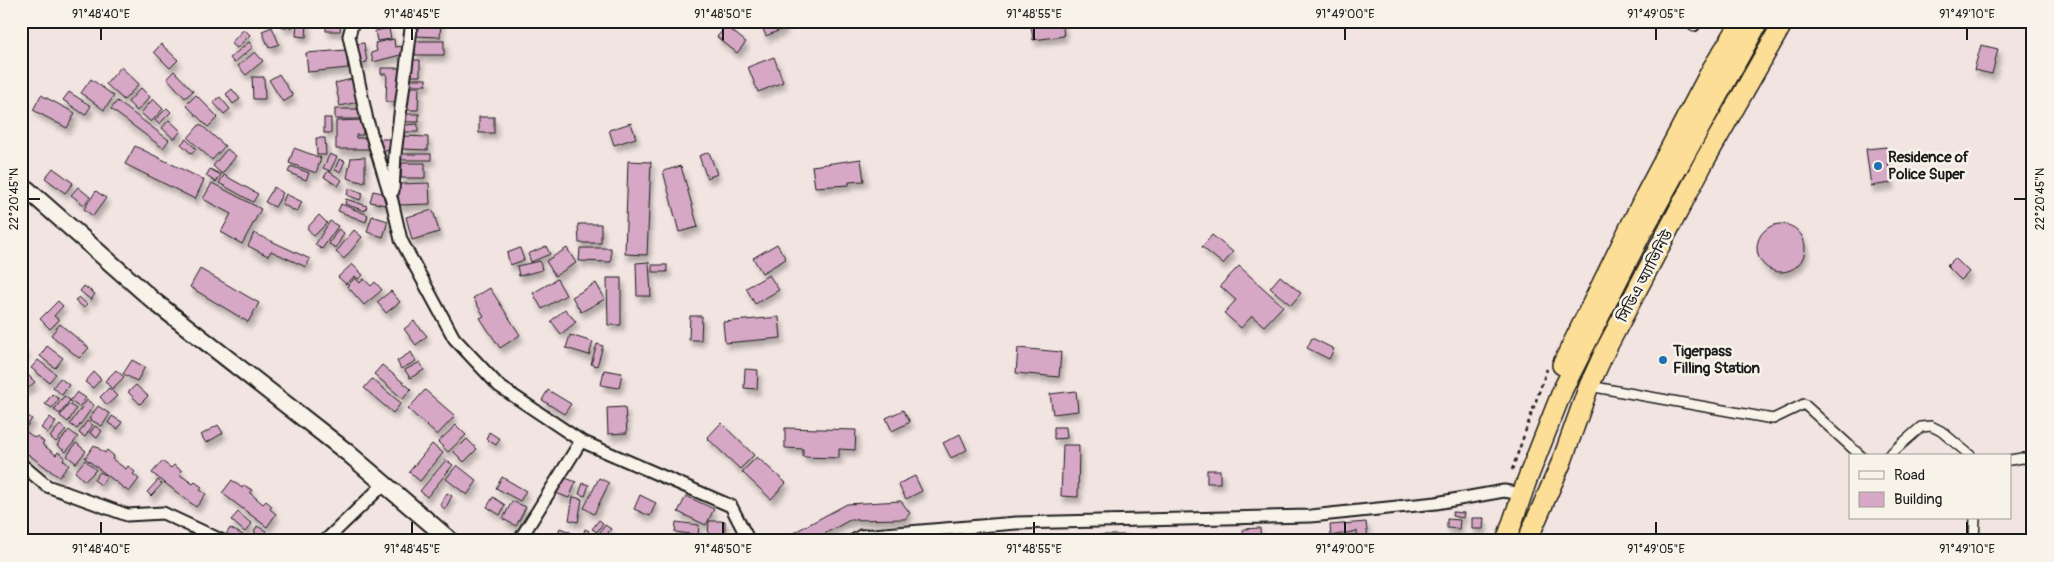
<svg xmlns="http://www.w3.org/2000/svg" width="2054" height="562" font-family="Pangolin,'Noto Sans Bengali',sans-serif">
	<defs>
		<filter id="shadow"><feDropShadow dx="3" dy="5.5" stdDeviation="2.5" flood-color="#0004"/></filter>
	</defs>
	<rect width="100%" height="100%" fill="#f1e4e1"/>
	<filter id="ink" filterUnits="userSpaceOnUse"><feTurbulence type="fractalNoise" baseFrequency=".02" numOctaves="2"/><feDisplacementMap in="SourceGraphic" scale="10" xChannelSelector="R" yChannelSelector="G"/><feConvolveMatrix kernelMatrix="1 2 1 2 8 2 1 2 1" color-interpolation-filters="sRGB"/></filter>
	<g filter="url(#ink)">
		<g fill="#d7a7c6" stroke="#1c1c1c" filter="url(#shadow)">
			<rect x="282" y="21" width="11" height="6"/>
			<polygon points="297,21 307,21 306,37 296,36"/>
			<polygon points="416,21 441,21 440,37 415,36"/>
			<polygon points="760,21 782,21 785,28 766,36"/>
			<polygon points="1043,21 1062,21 1064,36 1033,40 1031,23"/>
			<polygon points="326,24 341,24 340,31 326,31"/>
			<polygon points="726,26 746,42 737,53 717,37"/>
			<polygon points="272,27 279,44 269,48 262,31"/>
			<polygon points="389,28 391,39 377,41 375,31"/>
			<polygon points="244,29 250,35 237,48 231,43"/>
			<polygon points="394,39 395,47 402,46 404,54 373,62 371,53 377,51 375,43"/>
			<rect x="415" y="41" width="29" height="14"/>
			<polygon points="249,42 253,47 234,63 230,58"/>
			<polygon points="364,43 367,62 358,64 355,44"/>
			<polygon points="161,44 178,60 170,68 154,52"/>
			<polygon points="1981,45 1998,49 1992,74 1974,70"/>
			<polygon points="346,50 348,68 308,72 306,53"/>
			<polygon points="255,52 263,61 246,75 238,66"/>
			<polygon points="774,57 783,82 758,92 748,67"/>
			<polygon points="411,60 420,60 420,76 410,76"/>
			<polygon points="121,67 139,84 124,100 106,84"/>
			<polygon points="381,68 403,68 403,74 399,74 398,102 386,102 387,74 381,74"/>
			<polygon points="174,71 193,91 185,98 167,78"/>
			<polygon points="279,74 293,96 283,102 269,80"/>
			<polygon points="252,77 264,77 265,99 253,99"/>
			<polygon points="91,79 114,96 104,110 81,93"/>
			<polygon points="352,79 358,102 340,106 335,83"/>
			<rect x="408" y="79" width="18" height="6"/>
			<polygon points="408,87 419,87 418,110 407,110"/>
			<polygon points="141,88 150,97 137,111 128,102"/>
			<polygon points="232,89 240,99 233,104 226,94"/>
			<polygon points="69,92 91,106 85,115 63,100"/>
			<polygon points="41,95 75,113 67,128 33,110"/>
			<polygon points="196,95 218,117 208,127 186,105"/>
			<polygon points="220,97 230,109 224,114 213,102"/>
			<polygon points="153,99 163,109 151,122 141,113"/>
			<polygon points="117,101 169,140 163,148 111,109"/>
			<polygon points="167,108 171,112 159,124 155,120"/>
			<rect x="335" y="109" width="25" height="10"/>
			<rect x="404" y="114" width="15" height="8"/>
			<rect x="479" y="117" width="15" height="16"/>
			<rect x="324" y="118" width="7" height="15"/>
			<polygon points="169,120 181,131 174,139 162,128"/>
			<polygon points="362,120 363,135 356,135 356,138 369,138 369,149 336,149 336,121"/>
			<polygon points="631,123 636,138 614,145 609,130"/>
			<polygon points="200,124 225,146 212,160 188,138"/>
			<polygon points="418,124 418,132 403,132 403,125"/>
			<polygon points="402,136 428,137 428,150 402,149"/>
			<polygon points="316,138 325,138 326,155 317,155"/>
			<polygon points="186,139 196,149 192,154 181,144"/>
			<polygon points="377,139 394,139 394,150 378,151"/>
			<polygon points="135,146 204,180 195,199 125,164"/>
			<polygon points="1886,147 1891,183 1871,186 1866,149"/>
			<polygon points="294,148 321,158 316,173 289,163"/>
			<polygon points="227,149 236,156 222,174 213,166"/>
			<polygon points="709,152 717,174 707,178 699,156"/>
			<polygon points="330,154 337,157 330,171 323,168"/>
			<rect x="400" y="154" width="31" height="6"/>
			<polygon points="365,157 365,183 347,178 351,158"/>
			<polygon points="339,159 345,161 340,172 335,170"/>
			<polygon points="861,159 864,181 849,182 849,185 815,187 812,166"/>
			<polygon points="628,161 651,162 647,255 625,254"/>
			<polygon points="402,163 425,163 425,178 401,178"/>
			<polygon points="291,166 309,173 306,180 288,172"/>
			<polygon points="681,166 698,227 679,232 663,171"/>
			<polygon points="53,168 73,183 65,193 45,178"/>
			<polygon points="210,169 221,175 216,182 206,176"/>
			<polygon points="328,171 342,180 338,186 324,177"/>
			<polygon points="224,175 258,194 253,202 219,183"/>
			<polygon points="212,183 261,209 242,244 221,232 231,214 203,199"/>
			<polygon points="429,183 430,204 398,205 398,184"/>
			<polygon points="78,187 90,197 84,205 71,195"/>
			<polygon points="274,187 283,193 275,207 265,202"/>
			<polygon points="349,188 363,193 360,200 347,195"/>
			<polygon points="96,191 106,198 93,216 84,209"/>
			<polygon points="373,191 387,194 385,205 370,202"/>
			<polygon points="286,194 302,202 297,212 282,204"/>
			<polygon points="346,199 367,206 365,211 345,204"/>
			<polygon points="341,204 368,215 366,222 338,211"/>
			<polygon points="433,210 439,232 412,240 406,217"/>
			<polygon points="319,215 327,223 314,236 307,228"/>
			<polygon points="372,216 388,221 383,237 367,232"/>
			<polygon points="330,221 338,226 322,249 315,245"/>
			<polygon points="578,224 601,224 601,243 579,243"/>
			<circle cx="1781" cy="248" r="24"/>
			<polygon points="338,229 344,233 336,248 329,244"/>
			<polygon points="354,230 362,237 344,259 336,252"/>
			<polygon points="254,233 310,259 306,267 271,251 268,256 248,246"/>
			<polygon points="1212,235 1233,252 1223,264 1202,247"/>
			<polygon points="777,244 786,259 762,273 753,258"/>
			<polygon points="546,246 550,254 531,262 528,254"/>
			<polygon points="520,248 524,260 510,265 507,253"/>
			<polygon points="567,248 576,263 555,276 546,261"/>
			<polygon points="580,248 611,248 611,262 579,261"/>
			<polygon points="1955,258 1969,272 1961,280 1947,266"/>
			<polygon points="540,261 542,270 519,276 517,266"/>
			<polygon points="649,262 651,296 637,296 636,263"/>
			<polygon points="352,264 363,275 358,279 355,276 346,284 338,277"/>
			<rect x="652" y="265" width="15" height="7"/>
			<polygon points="1239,266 1283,306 1264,326 1252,316 1241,328 1224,313 1236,300 1220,286"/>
			<polygon points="200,269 259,303 248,322 190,287"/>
			<polygon points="769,275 779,290 755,304 746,288"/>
			<polygon points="1280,276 1301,293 1291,305 1270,288"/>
			<polygon points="355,278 360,283 364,279 371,286 375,282 382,290 364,305 347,286"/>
			<polygon points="607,278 621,278 621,325 608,325"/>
			<polygon points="557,279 566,295 542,309 533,293"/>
			<polygon points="596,283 605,299 581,312 572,297"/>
			<polygon points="84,286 95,294 91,300 80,291"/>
			<polygon points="490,288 520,335 500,348 480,318 484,316 473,298"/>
			<polygon points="391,291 400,302 386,313 377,302"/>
			<polygon points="79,297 87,304 84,308 75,300"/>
			<polygon points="58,301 63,306 54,316 59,320 50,329 40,319"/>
			<polygon points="565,309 576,322 561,334 551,321"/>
			<polygon points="690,316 702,316 701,340 689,340"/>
			<polygon points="779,317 781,338 725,343 723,322"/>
			<polygon points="414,321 427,336 416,345 404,329"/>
			<polygon points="60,324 89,348 79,358 51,335"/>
			<polygon points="570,335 593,342 589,355 566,348"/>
			<polygon points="1312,338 1334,349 1329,359 1307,348"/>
			<polygon points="597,344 603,346 597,366 591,364"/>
			<polygon points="47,346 63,358 55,368 40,356"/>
			<polygon points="21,348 27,352 21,359"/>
			<polygon points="1018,348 1061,352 1059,377 1016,373"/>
			<polygon points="411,352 416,361 401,369 397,361"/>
			<polygon points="38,360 56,374 49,382 31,368"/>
			<polygon points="132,360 145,367 137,381 123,374"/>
			<polygon points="420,362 424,370 410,378 405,370"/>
			<polygon points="382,365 411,389 403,399 374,374"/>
			<polygon points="745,369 758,370 757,389 744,388"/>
			<polygon points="23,370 35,382 22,393 21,372"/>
			<polygon points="116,370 124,377 112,389 105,381"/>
			<polygon points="604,370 622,373 619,388 601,385"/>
			<polygon points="94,372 101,379 93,388 85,382"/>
			<polygon points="60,378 69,385 62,395 53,387"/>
			<polygon points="372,379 401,403 393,413 364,388"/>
			<polygon points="136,385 148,396 140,404 128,392"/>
			<polygon points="109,388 117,396 107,405 100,397"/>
			<polygon points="425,390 455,416 437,435 408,409"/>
			<polygon points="548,390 571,404 564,414 542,400"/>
			<polygon points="1076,391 1078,411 1053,414 1050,394"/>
			<polygon points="77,392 86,398 79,407 70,401"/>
			<polygon points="52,394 59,399 52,408 45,404"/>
			<polygon points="64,396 70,400 60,414 54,410"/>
			<polygon points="87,400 94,405 77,429 70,424"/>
			<polygon points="69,404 76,409 68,422 60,416"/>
			<polygon points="98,406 110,414 102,426 89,419"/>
			<polygon points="625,407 627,433 608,434 607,408"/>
			<polygon points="903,410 910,422 892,431 886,418"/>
			<polygon points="23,412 32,419 24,430 21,428"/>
			<polygon points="112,416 122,422 118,429 108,423"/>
			<polygon points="50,417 56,422 48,433 41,428"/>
			<polygon points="87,421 93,425 85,437 79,433"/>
			<polygon points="721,423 754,455 740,469 707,438"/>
			<polygon points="60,425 66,430 56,442 50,437"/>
			<polygon points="218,425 223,433 206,443 201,435"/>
			<polygon points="456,425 466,435 448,452 438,442"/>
			<polygon points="95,426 102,431 97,438 90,433"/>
			<polygon points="1054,427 1066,427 1067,438 1054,439"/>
			<polygon points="785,428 856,430 855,450 839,449 839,458 803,457 803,449 785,448"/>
			<polygon points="69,430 78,437 66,452 57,445"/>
			<polygon points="25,431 35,438 37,436 44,442 42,444 56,455 58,452 65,457 63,460 69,465 59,477 21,449 21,435"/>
			<polygon points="489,432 500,439 496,445 486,439"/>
			<polygon points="960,434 967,450 951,458 943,443"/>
			<polygon points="467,439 477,449 464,462 454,452"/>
			<polygon points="76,443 86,451 76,463 67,456"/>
			<polygon points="432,444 443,453 420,481 409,472"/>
			<polygon points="94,445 105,453 107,450 114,456 112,459 126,469 128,466 135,472 133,474 139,479 129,492 85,458"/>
			<polygon points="1063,445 1079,445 1078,497 1061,496"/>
			<polygon points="757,457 786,483 771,499 742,472"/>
			<polygon points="85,460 96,470 85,481 75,472"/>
			<polygon points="446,460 453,465 427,497 420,491"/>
			<polygon points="162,461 171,468 174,465 182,471 179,474 193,484 195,482 202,487 200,490 206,494 196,507 152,473"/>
			<polygon points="457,465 477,481 467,495 446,479"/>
			<rect x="1207" y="470" width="13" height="13"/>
			<polygon points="100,472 107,476 101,485 94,480"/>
			<polygon points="915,476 922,491 906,499 898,484"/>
			<polygon points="502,477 526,491 520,501 496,488"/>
			<polygon points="563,477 576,482 569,498 556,493"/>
			<polygon points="599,478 609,483 594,514 584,508"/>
			<polygon points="158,480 162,484 151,496 147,492"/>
			<polygon points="232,480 242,488 244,485 252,490 250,493 263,504 266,501 272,506 270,509 276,514 267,527 222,493"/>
			<polygon points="583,483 589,485 585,496 579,494"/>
			<polygon points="447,493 452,496 445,509 440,505"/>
			<polygon points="640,495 656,503 650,516 634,509"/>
			<polygon points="686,496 714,509 706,525 678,512"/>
			<polygon points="493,497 505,505 500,515 487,507"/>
			<polygon points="573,497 582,499 578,522 569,520"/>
			<polygon points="512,501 526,507 516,526 503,519"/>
			<polygon points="901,501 910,513 905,519 850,520 811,541 778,541 847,504"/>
			<polygon points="238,512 252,524 245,532 231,520"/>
			<polygon points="1453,512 1464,513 1463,518 1452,516"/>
			<polygon points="1472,518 1484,518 1483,529 1472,529"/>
			<polygon points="1447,519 1460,520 1459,529 1447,528"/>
			<polygon points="599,520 603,523 597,532 592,529"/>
			<polygon points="709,521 725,521 725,535 708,535"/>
			<polygon points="676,522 699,525 698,535 675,532"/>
			<polygon points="1366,522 1368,540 1358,541 1357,531 1331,536 1330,525"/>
			<polygon points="605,525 611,529 604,539 598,535"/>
			<polygon points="257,526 266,531 262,537 254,532"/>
			<polygon points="230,528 243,535 240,541 226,535"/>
			<polygon points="560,528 572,533 569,541 555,541"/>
			<polygon points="1260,528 1261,540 1244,541 1243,529"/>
			<polygon points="585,529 589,531 586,539 582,538"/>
			<polygon points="293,534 299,539 288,541 287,540"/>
			<polygon points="588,534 594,536 592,541 585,541"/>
			<rect x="1077" y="535" width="51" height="6"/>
			<polygon points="667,536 678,538 677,541 666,541"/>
			<rect x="689" y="538" width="24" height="3"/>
		</g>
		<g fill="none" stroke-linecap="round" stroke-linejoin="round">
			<g stroke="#1c1c1c" stroke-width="12">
				<g id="pedestrian">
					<polyline points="1589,386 1773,419 1804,404 1861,456"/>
					<polyline points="1888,456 1921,427 1931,426 1941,431 1971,456"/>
					<polyline points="2010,460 2022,458 2033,459"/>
					<polyline points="1974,541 1975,518"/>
				</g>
			</g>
			<g stroke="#1c1c1c" stroke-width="15">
				<g id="minor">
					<polyline points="353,21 349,36 367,120 392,201 401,240 454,338 499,386 581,441 731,506 749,541"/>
					<polyline points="1694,25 1695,21"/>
					<polyline points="393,191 395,154 412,21"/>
					<polyline points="21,464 47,486 127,515 163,513 223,541"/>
					<polyline points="325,541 384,484"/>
					<polyline points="519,541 581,441"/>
					<polyline points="853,541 861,536 1016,523 1311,516 1436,503 1504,491 1516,493"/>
				</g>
			</g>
			<g stroke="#1c1c1c" stroke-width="20">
				<polyline id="secondary" points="21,184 155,302 348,453 451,541"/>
			</g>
			<g stroke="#1c1c1c" stroke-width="22">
				<g id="trunk">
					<polyline points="1562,365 1645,196 1713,67 1742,21"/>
					<polyline points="1506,541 1527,480 1563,389 1641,234 1759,21"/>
					<polyline points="1527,541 1562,461 1589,386 1605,351 1705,160 1784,21"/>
				</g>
			</g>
			<polyline stroke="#1c1c1c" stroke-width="2.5" stroke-dasharray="4 4" stroke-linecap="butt" points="1512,470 1547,369"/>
			<use href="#pedestrian" stroke="#f7f3e8" stroke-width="9"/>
			<use href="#minor" stroke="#f7f3e8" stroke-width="11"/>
			<use href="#secondary" stroke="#f7f3e8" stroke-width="16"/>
			<use href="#trunk" stroke="#fdde96" stroke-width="19"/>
		</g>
	</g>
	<path fill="none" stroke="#1c1c1c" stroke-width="2" d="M101,28V40M412,28V40M723,28V40M1034,28V40M1345,28V40M1656,28V40M1967,28V40M28,199H40M2014,199H2026M101,522V534M412,522V534M723,522V534M1034,522V534M1345,522V534M1656,522V534M1967,522V534"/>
	<g fill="#1f6fb2" stroke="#f7f3e8" stroke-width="2">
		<circle cx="1878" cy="166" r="5"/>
		<circle cx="1663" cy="360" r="5"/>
	</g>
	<g text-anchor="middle" stroke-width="5" stroke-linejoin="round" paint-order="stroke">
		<g font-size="15" font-weight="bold" fill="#1c1c1c" stroke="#f7f3e8" text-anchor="start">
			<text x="1888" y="162">Residence of<tspan x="1888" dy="17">Police Super</tspan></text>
			<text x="1673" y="356">Tigerpass<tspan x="1673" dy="17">Filling Station</tspan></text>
		</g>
		<g font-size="15" fill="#1c1c1c" stroke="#f7f3e8">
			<text transform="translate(1645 276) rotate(-62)" y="5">সিডিএ অ্যাভিনিউ</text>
		</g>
	</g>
	<rect width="2054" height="562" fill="none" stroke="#f7f3e8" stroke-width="55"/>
	<rect x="1849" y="454" width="162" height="65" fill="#f7f3e8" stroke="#9f9d96"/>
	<rect x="1859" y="471" width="25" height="8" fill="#f7f3e8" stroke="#9f9d96"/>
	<text x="1894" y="480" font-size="15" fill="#1c1c1c">Road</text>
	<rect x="1859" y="492" width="25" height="15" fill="#d7a7c6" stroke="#9f9d96"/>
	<text x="1894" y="504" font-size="15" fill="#1c1c1c">Building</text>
	<rect x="28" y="28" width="1998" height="506" fill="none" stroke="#1c1c1c" stroke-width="2"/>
	<g font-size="12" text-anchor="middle" fill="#1c1c1c">
		<text x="101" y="18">91°48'40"E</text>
		<text x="412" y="18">91°48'45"E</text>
		<text x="723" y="18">91°48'50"E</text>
		<text x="1034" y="18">91°48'55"E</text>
		<text x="1345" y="18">91°49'00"E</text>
		<text x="1656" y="18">91°49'05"E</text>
		<text x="1967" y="18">91°49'10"E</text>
		<text transform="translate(14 199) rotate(-90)" y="4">22°20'45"N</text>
		<text transform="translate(2040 199) rotate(-90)" y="4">22°20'45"N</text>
		<text x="101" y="553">91°48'40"E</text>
		<text x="412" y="553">91°48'45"E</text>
		<text x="723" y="553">91°48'50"E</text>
		<text x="1034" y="553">91°48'55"E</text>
		<text x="1345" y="553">91°49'00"E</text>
		<text x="1656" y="553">91°49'05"E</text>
		<text x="1967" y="553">91°49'10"E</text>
	</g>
</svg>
